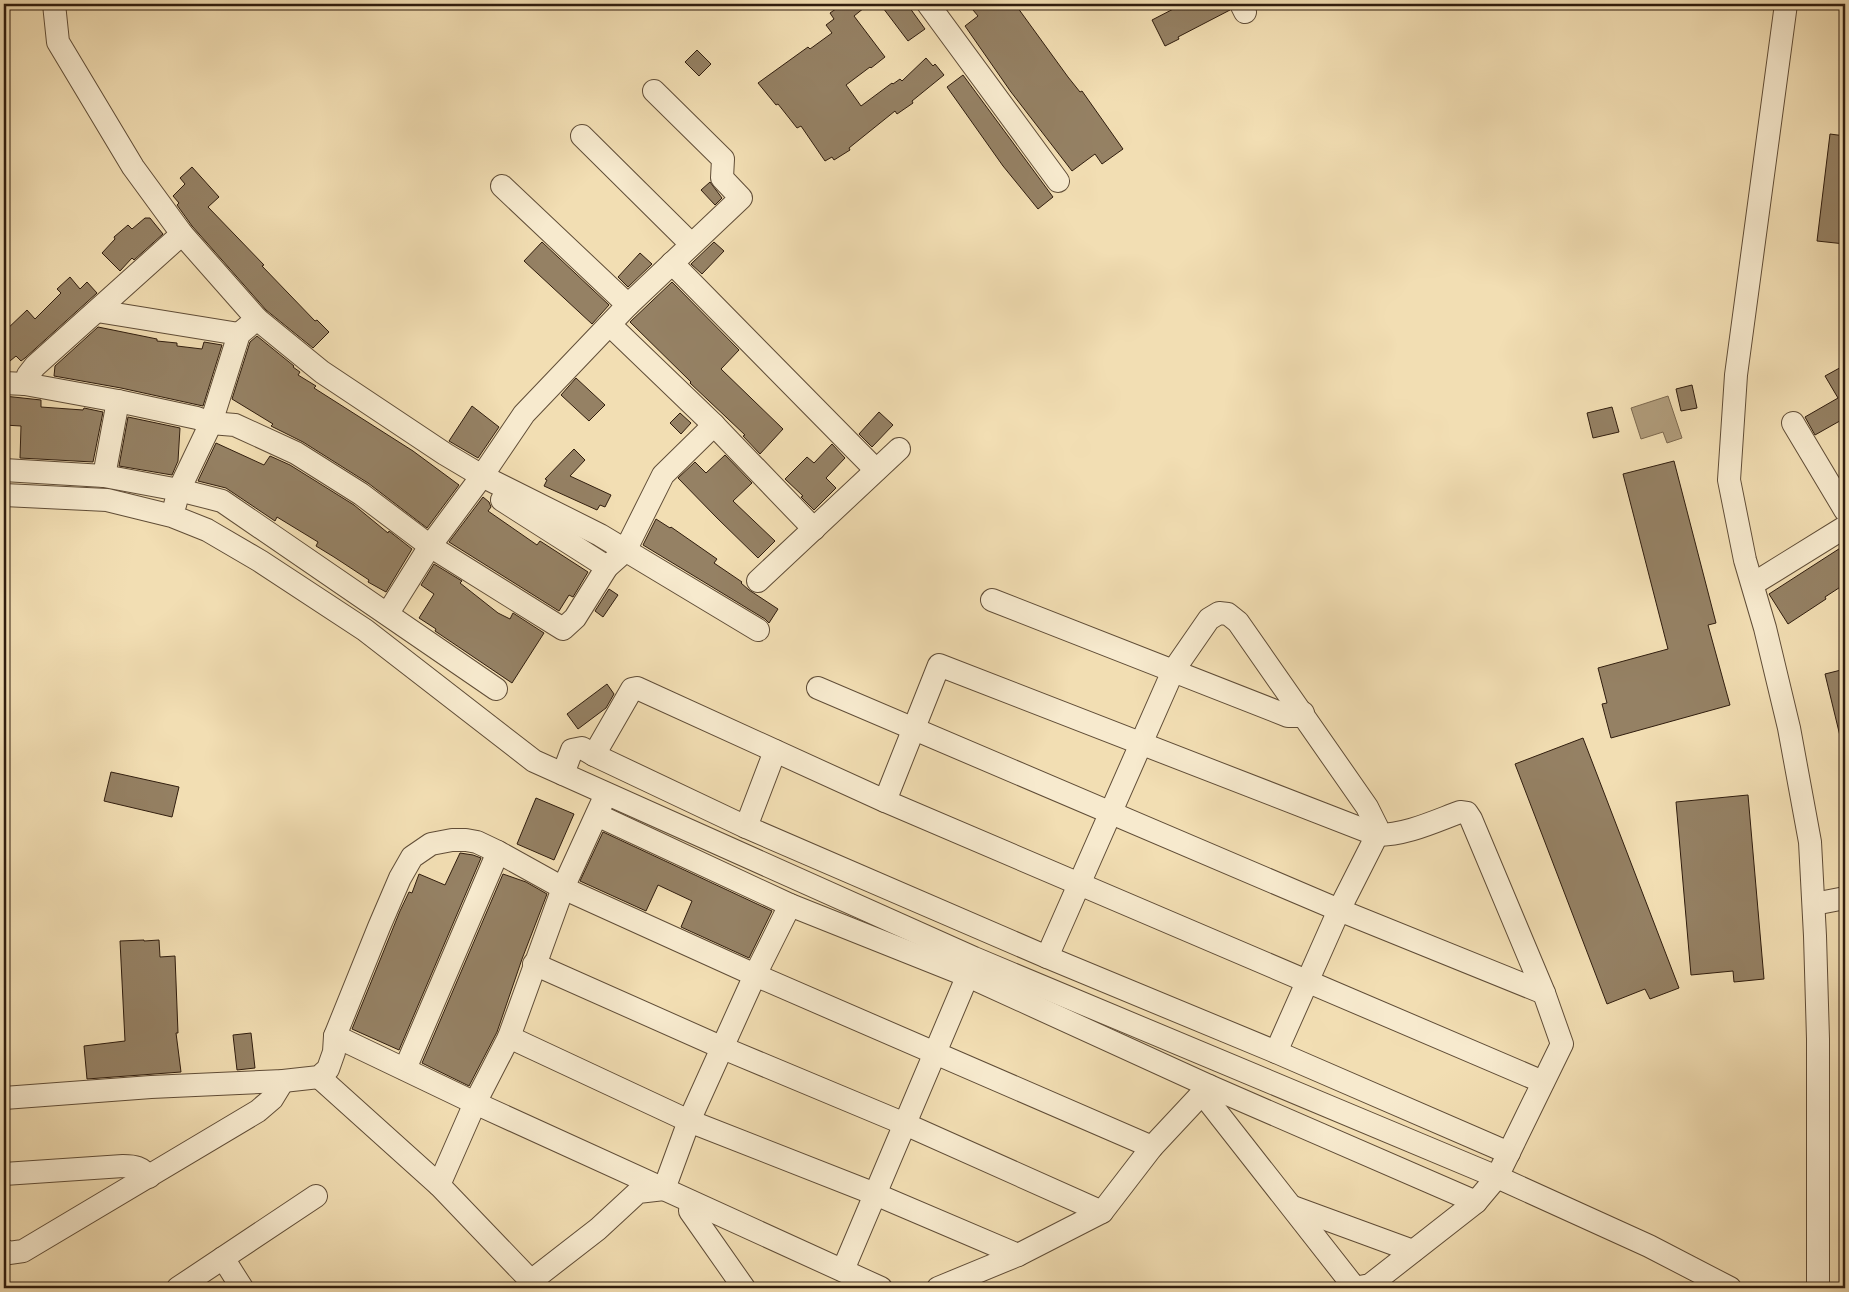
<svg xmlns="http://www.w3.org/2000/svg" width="1849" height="1292" font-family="'IM FELL French Canon',serif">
	<rect width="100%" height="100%" fill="#f2deb3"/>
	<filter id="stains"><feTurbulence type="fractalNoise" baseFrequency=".004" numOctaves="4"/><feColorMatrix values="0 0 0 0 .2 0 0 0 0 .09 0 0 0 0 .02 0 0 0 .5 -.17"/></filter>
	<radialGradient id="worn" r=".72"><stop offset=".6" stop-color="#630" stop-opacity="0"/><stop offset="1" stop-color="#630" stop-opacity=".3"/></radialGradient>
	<polygon fill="#b09c7b" stroke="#7d694f" points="1668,396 1682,438 1667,443 1663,432 1641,439 1631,408"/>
	<g fill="#958164" stroke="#301d0e">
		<polygon points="843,4 869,4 854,16 885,57 871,68 870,67 846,85 861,106 892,83 893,84 900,79 902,81 926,58 933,66 935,64 944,75 912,101 913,103 897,114 895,111 849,148 850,150 834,160 832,157 825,161 801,126 797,128 778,104 776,105 758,83 808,47 810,49 832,33 826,25 834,19 830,13"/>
		<polygon points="880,4 907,4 925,29 908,41"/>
		<polygon points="968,4 1015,4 1068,77 1080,92 1082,91 1123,149 1102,164 1095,154 1072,171 1011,92 965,26 978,16"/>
		<polygon points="1183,4 1228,4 1230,10 1178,37 1179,39 1165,46 1152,20"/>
		<polygon points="697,50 711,64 699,76 685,62"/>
		<polygon points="963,75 1053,197 1038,209 1003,166 947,87"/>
		<polygon points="1830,134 1845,136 1845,244 1817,241"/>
		<polygon points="192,167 219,197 208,207 264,265 262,266 315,321 317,320 329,332 313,348 266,310 192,226 177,205 179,203 173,196 185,184 180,178"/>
		<polygon points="710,182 722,198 715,205 701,190"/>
		<polygon points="145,218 150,218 163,234 134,260 132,258 120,271 102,253 115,239 114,237 128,225 132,229"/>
		<polygon points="542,242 609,305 592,324 524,261"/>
		<polygon points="714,242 724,251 702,274 691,264"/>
		<polygon points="640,253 652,264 628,287 618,277"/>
		<polygon points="70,277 80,289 87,282 97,293 25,358 21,361 16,356 10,361 4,353 4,332 27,310 35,319 61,293 57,289"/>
		<polygon points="672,282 739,350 721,369 783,429 760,454 743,436 745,435 690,383 691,382 630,322"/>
		<polygon points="98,327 157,339 157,341 177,343 177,346 202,349 204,342 222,345 203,406 121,388 54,376 55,366"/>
		<polygon points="257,336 294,366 293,367 300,372 298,375 316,386 314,388 413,451 459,485 427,528 368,483 303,442 271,426 273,424 232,399 250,342"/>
		<polygon points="1845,365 1845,418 1815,435 1805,417 1838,398 1825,376"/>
		<polygon points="576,378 605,405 589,421 561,395"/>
		<polygon points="1692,385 1697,408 1681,411 1676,389"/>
		<polygon points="4,396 41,400 41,407 83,410 84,408 103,412 93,462 20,458 21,426 4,425"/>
		<polygon points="472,406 499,427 478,458 449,441"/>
		<polygon points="1612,407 1619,432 1593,438 1587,413"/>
		<polygon points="879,412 893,425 872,447 859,434"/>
		<polygon points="680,413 691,423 681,434 670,423"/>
		<polygon points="128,417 180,428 178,461 172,475 119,466"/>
		<polygon points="216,443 264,465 270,456 290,465 354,505 388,533 389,531 412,549 386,592 368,582 369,580 334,557 316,546 318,542 277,517 275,521 226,488 198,481"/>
		<polygon points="832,444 845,458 826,478 836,488 814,510 801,497 803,496 785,479 807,457 814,463"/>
		<polygon points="574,449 585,460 570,476 611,495 605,507 600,505 597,510 544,486 547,480 545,479"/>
		<polygon points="725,455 752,483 733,501 775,541 758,558 717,518 678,478 695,462 706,473"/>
		<polygon points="1674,461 1716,623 1708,625 1730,705 1611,738 1602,704 1607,703 1598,668 1668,649 1623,474"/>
		<polygon points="483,497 489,502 491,507 488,511 537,545 540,541 588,572 573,597 569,595 559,611 449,542"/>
		<polygon points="656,519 670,528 671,527 717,559 714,563 742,582 741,583 749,590 778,609 769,623 765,619 643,545"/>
		<polygon points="1845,545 1845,584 1825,597 1826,599 1788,624 1769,594"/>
		<polygon points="434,564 462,581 460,583 498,613 510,619 513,613 544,633 512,683 435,631 436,629 419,618 434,594 421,585"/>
		<polygon points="609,589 618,595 603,617 595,611"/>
		<polygon points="1845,669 1845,736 1840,736 1825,674"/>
		<polygon points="607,684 614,694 606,708 578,729 567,714"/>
		<polygon points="1583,738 1679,988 1650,999 1645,989 1607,1004 1515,764"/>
		<polygon points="111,772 179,787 172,817 104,801"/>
		<polygon points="1748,795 1764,979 1734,982 1733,971 1691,975 1676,802"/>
		<polygon points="536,798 574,814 554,860 517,844"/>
		<polygon points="603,832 772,911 749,958 681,927 692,901 658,885 646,911 580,881"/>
		<polygon points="460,853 473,855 481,858 399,1050 352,1029 400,911 409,892 412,893 419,874 445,885"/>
		<polygon points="503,874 526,882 547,894 522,959 497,1032 469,1086 422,1063"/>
		<polygon points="144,940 144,941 159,940 160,957 175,956 178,1033 176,1033 181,1072 87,1079 84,1046 125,1041 120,941"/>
		<polygon points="251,1033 255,1068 237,1070 233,1035"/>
	</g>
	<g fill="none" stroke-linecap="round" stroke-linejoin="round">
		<g stroke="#604d37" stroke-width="24">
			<g id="minor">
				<polyline points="54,4 58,42 133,167 182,234 257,319 322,372 445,454 482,476 600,535 758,630"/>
				<polyline points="928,4 1058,181"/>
				<polyline points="1241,4 1245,12"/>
				<polyline points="1786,4 1736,375 1729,480 1745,560 1765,628 1789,728 1810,842 1815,936 1818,1039 1818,1288"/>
				<polyline points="582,136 691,244"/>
				<polyline points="502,186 628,305"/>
				<polyline points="672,263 876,470"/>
				<polyline points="97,311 239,334"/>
				<polyline points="610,325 714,425 814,529"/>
				<polyline points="4,383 25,384 118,401 197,418 211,423 235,425 296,453 361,494 430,546 563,629 575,618 607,567 625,551 663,475 714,425"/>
				<polyline points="25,384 28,375 35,366 182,234"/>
				<polyline points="1793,423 1845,510"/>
				<polyline points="4,470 104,476 179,490 222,501 496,689"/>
				<polyline points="104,476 118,401"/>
				<polyline points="4,495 107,500 172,516 207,530 260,561 365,630 534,761 974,958 1497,1177 1649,1246 1730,1288"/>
				<polyline points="502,500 607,567"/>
				<polyline points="175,505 179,490 211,423 239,334 257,319"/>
				<polyline points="758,581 899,449"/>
				<polyline points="1753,584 1845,527"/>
				<polyline points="992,600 1288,716 1298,716 1303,713"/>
				<polyline points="388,613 430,546 482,476 524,414 628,305 741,198 722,178 723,159 654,91"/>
				<polyline points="818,688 1339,910 1544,993"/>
				<polyline points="594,755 632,689 637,688 885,801 1543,1082"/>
				<polyline points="563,774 572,750 582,748 594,755 746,827 1047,957 1276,1052 1509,1153"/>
				<polyline points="606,794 563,888 509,1037 475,1103 439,1185 531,1281 598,1229 638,1192 664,1189 689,1121 755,975 790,905"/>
				<path d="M885,801L939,665L1377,835C1406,835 1433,822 1460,812L1467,813L1471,819L1544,993L1562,1044L1497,1177L1476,1202L1370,1285L1355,1288L1202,1093"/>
				<polyline points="597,815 790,905 968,976 1209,1086 1476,1202"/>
				<polyline points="746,827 775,751"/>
				<polyline points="1814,904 1845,898"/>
				<polyline points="1047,957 1173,671 1209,619 1219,613 1228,614 1238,622 1367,807 1377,827 1377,835 1339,910 1276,1052"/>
				<polyline points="534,964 723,1048 905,1124 1102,1212"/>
				<polyline points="335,1036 475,1103 881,1288"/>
				<polyline points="509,1037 689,1121 875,1194 1018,1255"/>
				<polyline points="405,1069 498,852"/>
				<polyline points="319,1077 439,1185"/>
				<polyline points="4,1098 151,1087 283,1081 319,1077 328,1069 334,1052 335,1036 379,927 400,878 412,857 431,844 452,840 466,840 477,842 498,852 563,888 755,975 1152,1147"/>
				<path d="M4,1174L123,1166C135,1166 141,1167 149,1177"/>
				<polyline points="691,1202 690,1211 744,1288"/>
				<polyline points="1293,1207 1413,1251"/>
				<polyline points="4,1250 9,1253 23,1251 258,1111 272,1099 283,1081"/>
				<polyline points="223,1258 242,1288"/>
				<polyline points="843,1270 973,963"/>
				<polyline points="178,1288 316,1196"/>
				<polyline points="938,1288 1018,1255 1102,1212 1152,1147 1209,1086"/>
			</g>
		</g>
		<use href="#minor" stroke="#f7eace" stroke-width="22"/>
	</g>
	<rect width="1849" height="1292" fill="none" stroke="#f2deb3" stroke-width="20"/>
	<rect x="5" y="5" width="1839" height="1282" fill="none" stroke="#301d0e" stroke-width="2.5"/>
	<rect x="10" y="10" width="1829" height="1272" fill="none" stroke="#301d0e"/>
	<rect width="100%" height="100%" filter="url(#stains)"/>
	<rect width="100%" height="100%" fill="url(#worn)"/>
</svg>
